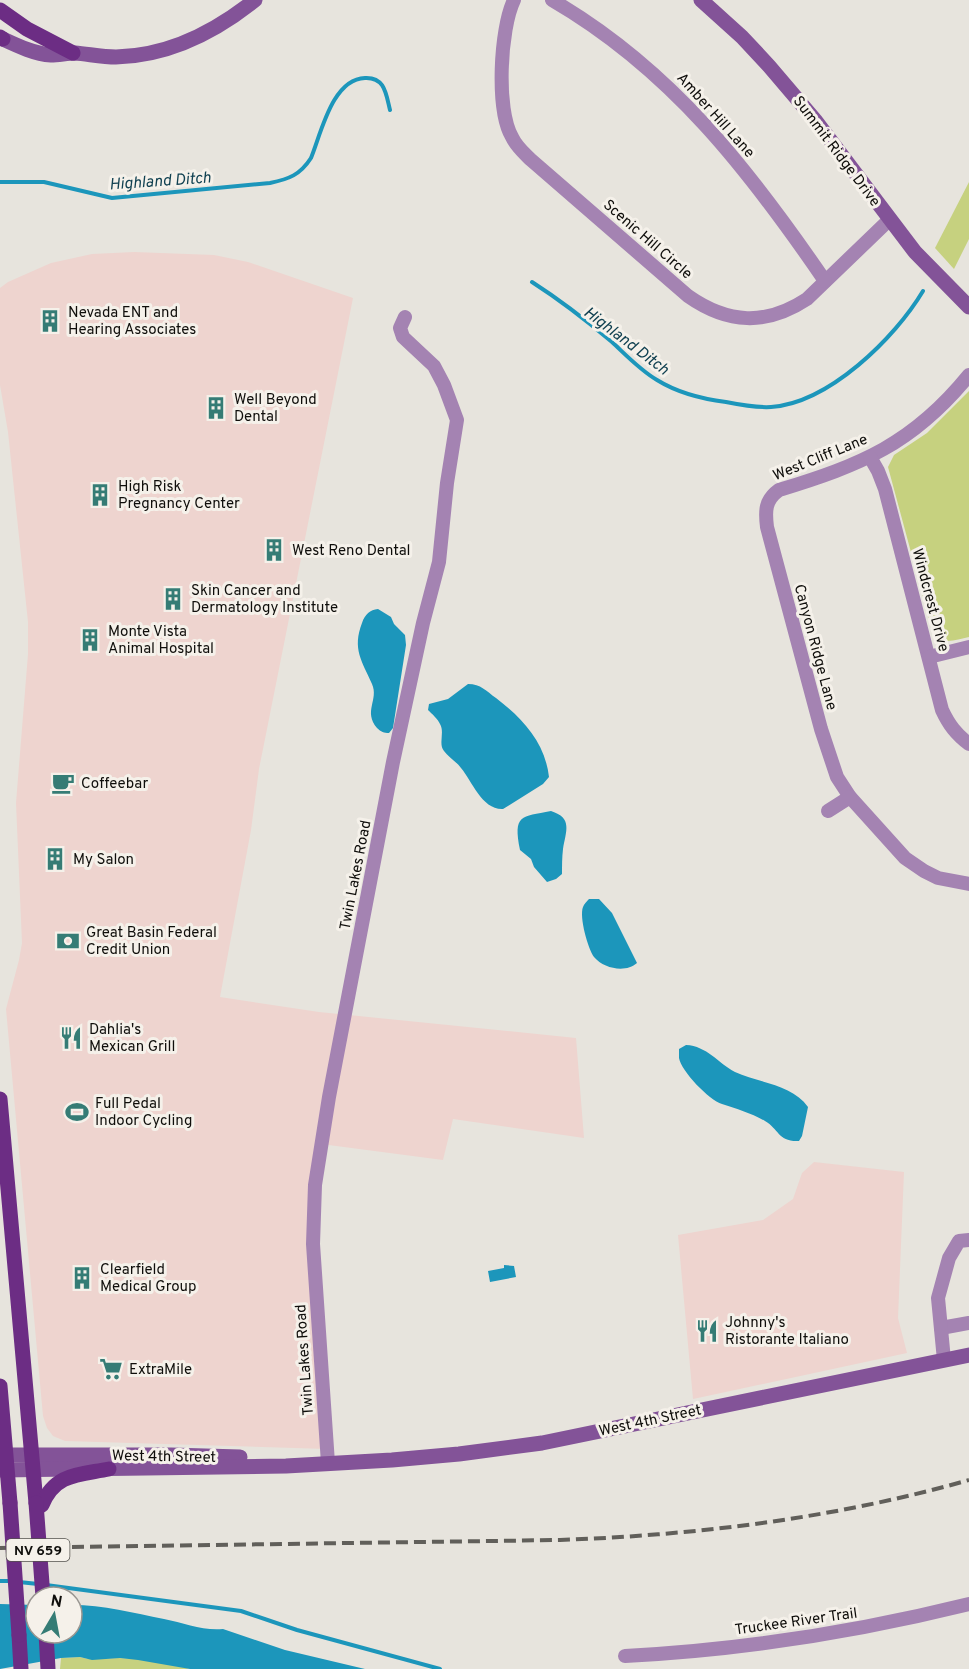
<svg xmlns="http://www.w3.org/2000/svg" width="969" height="1669" font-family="Overpass,sans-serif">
	<rect width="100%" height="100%" fill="#e7e4dd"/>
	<g fill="#eed4cf">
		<polygon points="134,252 214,255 248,262 353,298 259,769 251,830 220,997 319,1012 576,1038 584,1138 453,1119 443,1160 321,1144 317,1169 327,1449 65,1441 53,1436 47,1428 43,1416 6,1009 19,960 22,943 16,803 28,654 28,622 8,432 0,385 0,288 8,282 51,263 92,254"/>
		<polygon points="814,1162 904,1172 898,1318 907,1353 693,1399 678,1235 763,1220 793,1199 802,1173"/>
	</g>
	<g fill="#c6d17f">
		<polygon points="969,182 969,239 954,269 935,248"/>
		<path d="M969,391V637C955,640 939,647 932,630L888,467L894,455L927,433Z"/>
		<path d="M80,1657C93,1661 104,1658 118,1658C140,1658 169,1663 190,1669H60L61,1658Z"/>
	</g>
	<g fill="#1c96bb">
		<path d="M378,609L391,617L394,624L405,635L406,645L393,728L389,733C384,733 381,732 377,728C363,711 379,700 372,684C362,661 352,649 362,623C365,614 370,610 378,609Z"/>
		<path d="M468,684C481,684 486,691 496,698C522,718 545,742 549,777L543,784L503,809C482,810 472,781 461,768C456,761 448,757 444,751C438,744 445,732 440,724C438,719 432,714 428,710L429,704L448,699Z"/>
		<path d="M551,811C573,818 566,831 563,849C562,857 562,866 562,874L556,879L547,882L534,867L531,859L520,850C513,814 521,817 551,811Z"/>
		<path d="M589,899H599L612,913L637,963C626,973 604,969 594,957C588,949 579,917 583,907C584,904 587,901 589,899Z"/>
		<path d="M686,1045C707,1046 718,1063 735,1072C758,1083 792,1084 808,1107L802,1136L799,1141C778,1142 779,1129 765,1121C751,1113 737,1109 722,1104C709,1100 681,1071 679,1058C679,1055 679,1052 679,1049Z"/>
		<polygon points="504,1265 514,1266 516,1277 490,1282 488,1271 504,1268"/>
		<path d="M0,1604L36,1605V1633H72V1605C103,1605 134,1613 164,1619C184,1623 203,1631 223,1629L285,1650L365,1669H190L138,1660L120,1658L92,1660L80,1657L61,1658L0,1669Z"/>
	</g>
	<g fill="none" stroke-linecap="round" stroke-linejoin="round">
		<g stroke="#1c96bb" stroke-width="4">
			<path d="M0,182H44L112,198L270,183C289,179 300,175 311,158C321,134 332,79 365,78C385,77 386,94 390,110"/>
			<path d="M532,282C560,300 586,320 612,342C626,355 640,370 657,380C678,393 702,399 726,402C741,405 756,408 771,407C829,403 895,338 923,291"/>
			<polyline points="0,1581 11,1581"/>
			<polyline points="19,1582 38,1584"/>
			<polyline points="46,1585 241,1611 297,1630 440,1669"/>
		</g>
		<g stroke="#a483b2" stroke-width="14">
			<path d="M514,0C500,29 496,110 512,137C516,146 523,152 530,159L688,296C728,324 766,326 807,299L889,220"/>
			<path d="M552,0C671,69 749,170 825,281"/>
			<path d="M969,375C913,444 861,465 779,490C765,500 765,511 767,527L821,729L837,777L850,797L905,858L924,871L938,878L969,884"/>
			<path d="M870,457L878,471L885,489L942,710C949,725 956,734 969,744"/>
			<polyline points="929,657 969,647"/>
			<polyline points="828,811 850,797"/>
			<polyline points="941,1328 969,1323"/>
			<polyline points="944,1360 938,1298 949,1258 959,1241 969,1240"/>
			<polyline points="328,1463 313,1244 315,1185 329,1097 393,762 423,623 439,562 447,483 457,420 444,385 434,366 403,337 400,328 405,317"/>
			<path d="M625,1656C742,1650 856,1632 969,1604"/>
		</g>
		<g stroke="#835398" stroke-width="15">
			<polyline points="701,0 742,37 769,66 815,120 915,252 969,307"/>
			<path d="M3,39C18,46 35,54 51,55C59,55 67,53 75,53C88,54 102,57 116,57C168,56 215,32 255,0"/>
			<polyline points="0,1455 171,1455 240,1457"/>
			<polyline points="0,1470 286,1466 392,1460 459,1454 542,1443 969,1355"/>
		</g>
		<g stroke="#6c2d84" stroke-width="15">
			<polyline points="0,10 27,29 73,53"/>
			<polyline points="0,37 3,39"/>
			<polyline points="0,1099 36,1503"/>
			<polyline points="0,1386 10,1503"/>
			<path d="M42,1505C55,1473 79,1475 109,1469"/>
			<polyline points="46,1633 48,1669"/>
			<polyline points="19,1635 21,1669"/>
		</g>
		<path stroke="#615f5a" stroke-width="4" stroke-dasharray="12 6" stroke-linecap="butt" d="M0,1548L560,1540C698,1535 836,1518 969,1480"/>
		<g stroke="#6c2d84" stroke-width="15">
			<polyline points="10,1503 19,1635"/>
			<polyline points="36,1503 43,1597"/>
		</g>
	</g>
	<defs>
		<g id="building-bare" transform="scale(1.8)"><path d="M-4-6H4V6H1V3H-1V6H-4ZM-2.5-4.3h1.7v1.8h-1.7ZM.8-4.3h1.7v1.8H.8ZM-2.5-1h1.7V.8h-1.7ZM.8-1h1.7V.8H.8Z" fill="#357c75" stroke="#f5f1ea" stroke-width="2.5" paint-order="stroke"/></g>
		<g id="cafe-bare" transform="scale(1.8)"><path d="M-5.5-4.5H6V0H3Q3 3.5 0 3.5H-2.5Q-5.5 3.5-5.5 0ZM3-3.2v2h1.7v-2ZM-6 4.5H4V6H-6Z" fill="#357c75" stroke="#f5f1ea" stroke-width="2.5" paint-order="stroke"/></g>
		<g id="bank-bare" transform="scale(1.8)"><path d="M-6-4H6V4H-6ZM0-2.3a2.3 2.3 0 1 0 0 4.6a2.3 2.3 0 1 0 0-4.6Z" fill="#357c75" stroke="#f5f1ea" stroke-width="2.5" paint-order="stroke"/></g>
		<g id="restaurant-bare" transform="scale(1.8)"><path d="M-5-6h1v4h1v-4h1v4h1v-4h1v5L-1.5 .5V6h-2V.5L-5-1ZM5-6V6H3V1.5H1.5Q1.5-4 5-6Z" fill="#357c75" stroke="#f5f1ea" stroke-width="2.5" paint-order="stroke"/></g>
		<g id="stadium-bare" transform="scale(1.8)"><path d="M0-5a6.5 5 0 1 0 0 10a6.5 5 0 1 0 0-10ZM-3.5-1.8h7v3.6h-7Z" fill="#357c75" stroke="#f5f1ea" stroke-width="2.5" paint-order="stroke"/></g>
		<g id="supermarket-bare" transform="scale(1.8)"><path d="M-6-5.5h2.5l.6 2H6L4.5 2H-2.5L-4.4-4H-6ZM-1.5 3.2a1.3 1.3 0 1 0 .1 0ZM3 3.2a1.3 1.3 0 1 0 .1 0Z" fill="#357c75" stroke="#f5f1ea" stroke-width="2.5" paint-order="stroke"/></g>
	</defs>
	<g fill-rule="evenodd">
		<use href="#building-bare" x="50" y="321"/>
		<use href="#building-bare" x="216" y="408"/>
		<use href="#building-bare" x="100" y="495"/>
		<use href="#building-bare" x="274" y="550"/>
		<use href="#building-bare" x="173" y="599"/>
		<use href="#building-bare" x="90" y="640"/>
		<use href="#cafe-bare" x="63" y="783"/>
		<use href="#building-bare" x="55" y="859"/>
		<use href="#bank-bare" x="68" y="941"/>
		<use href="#restaurant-bare" x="71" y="1038"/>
		<use href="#stadium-bare" x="77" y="1112"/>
		<use href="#building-bare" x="82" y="1278"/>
		<use href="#restaurant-bare" x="707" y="1331"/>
		<use href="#supermarket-bare" x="111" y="1369"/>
	</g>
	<g text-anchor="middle" stroke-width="6" stroke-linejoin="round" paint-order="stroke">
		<rect fill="#f5f1ea" stroke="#54524e" stroke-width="1.5" x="6.5" y="1539" width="63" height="22" rx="4.5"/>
		<g font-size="14" font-weight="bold" fill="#0f0e0b">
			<text x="38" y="1555">NV 659</text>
		</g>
		<g font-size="15" fill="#0f0e0b" stroke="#f5f1ea">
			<text transform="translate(716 115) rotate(48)" y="5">Amber Hill Lane</text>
			<text transform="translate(837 151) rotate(53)" y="5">Summit Ridge Drive</text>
			<text transform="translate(648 239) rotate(41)" y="5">Scenic Hill Circle</text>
			<text transform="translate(820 457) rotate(-22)" y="5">West Cliff Lane</text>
			<text transform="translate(931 600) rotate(75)" y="5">Windcrest Drive</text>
			<text transform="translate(816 647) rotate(75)" y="5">Canyon Ridge Lane</text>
			<text transform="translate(355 875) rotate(-79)" y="5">Twin Lakes Road</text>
			<text transform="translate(304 1360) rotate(-94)" y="5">Twin Lakes Road</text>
			<text transform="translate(650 1420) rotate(-12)" y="5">West 4th Street</text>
			<text transform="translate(164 1456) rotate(1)" y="5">West 4th Street</text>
			<text transform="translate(796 1621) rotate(-8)" y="5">Truckee River Trail</text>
		</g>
		<g font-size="15" fill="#0f0e0b" stroke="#f5f1ea" text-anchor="start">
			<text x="68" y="317">Nevada ENT and<tspan x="68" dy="17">Hearing Associates</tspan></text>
			<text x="234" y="404">Well Beyond<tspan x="234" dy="17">Dental</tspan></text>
			<text x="118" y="491">High Risk<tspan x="118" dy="17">Pregnancy Center</tspan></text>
			<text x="292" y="555">West Reno Dental</text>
			<text x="191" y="595">Skin Cancer and<tspan x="191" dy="17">Dermatology Institute</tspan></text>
			<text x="108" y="636">Monte Vista<tspan x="108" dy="17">Animal Hospital</tspan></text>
			<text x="81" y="788">Coffeebar</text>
			<text x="73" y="864">My Salon</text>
			<text x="86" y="937">Great Basin Federal<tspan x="86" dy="17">Credit Union</tspan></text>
			<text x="89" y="1034">Dahlia's<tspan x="89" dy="17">Mexican Grill</tspan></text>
			<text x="95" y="1108">Full Pedal<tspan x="95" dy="17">Indoor Cycling</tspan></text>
			<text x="100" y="1274">Clearfield<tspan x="100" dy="17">Medical Group</tspan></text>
			<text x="725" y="1327">Johnny's<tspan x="725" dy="17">Ristorante Italiano</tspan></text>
			<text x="129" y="1374">ExtraMile</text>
		</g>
		<g font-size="16" font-style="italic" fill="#114151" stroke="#f5f1ea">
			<text transform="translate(160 180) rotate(-4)" y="6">Highland Ditch</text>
			<text transform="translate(627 340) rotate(37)" y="6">Highland Ditch</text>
		</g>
	</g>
	<g transform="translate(54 1615) rotate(10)"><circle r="28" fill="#f5f1ea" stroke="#999691" stroke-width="1.5"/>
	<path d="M0-4.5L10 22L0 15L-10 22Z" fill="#357c75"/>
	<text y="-9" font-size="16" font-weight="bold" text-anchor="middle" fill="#0f0e0b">N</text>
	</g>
</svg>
